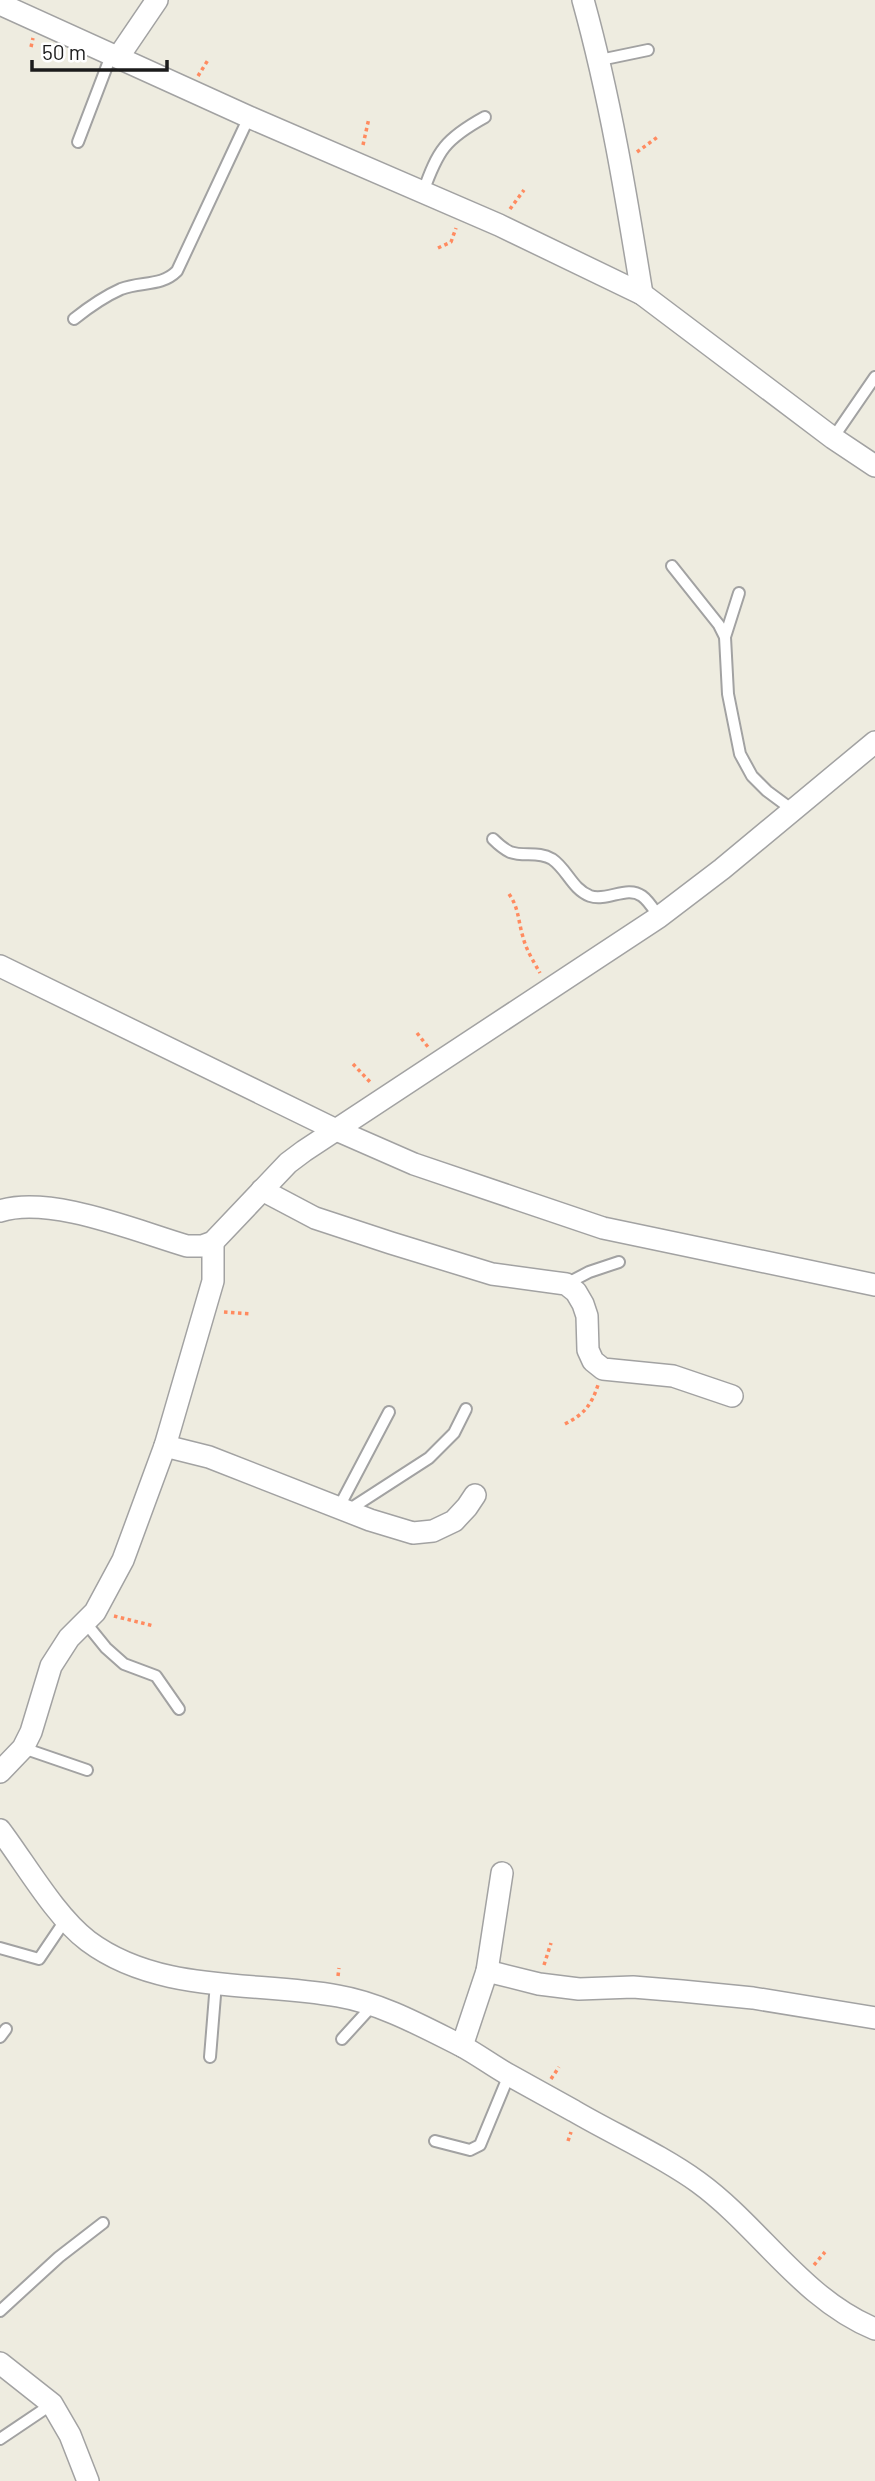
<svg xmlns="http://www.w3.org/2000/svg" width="875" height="2481" font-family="Barlow,sans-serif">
	<rect width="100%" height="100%" fill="#eeece0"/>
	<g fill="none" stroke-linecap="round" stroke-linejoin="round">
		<g stroke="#a2a2a2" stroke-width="14">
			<g id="service">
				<polyline points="600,60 648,50"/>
				<polyline points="78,142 112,53"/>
				<path d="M423,192C438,150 445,139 485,117"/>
				<path d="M74,319C89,307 103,297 121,289C141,281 161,287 177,271L249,117"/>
				<polyline points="833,438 875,377"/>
				<polyline points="672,566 719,625 725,637 728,694 740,754 752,776 767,791 794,811"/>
				<polyline points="725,637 739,593"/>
				<path d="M493,839C498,844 504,849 510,852C524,857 538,851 552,859C567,869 572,889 590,896C607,902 627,885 642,896C649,901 654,910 659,917"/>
				<polyline points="566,1284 589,1272 619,1262"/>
				<polyline points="339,1507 389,1412"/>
				<polyline points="347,1511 429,1458 454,1433 466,1409"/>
				<polyline points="85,1622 106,1648 124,1664 156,1676 179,1709"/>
				<polyline points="23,1748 87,1770"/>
				<polyline points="0,1948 39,1959 66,1919"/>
				<polyline points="0,2037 6,2029"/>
				<polyline points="342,2039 373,2005"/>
				<polyline points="210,2057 216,1983"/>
				<polyline points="435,2141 470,2150 480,2145 509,2075"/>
				<polyline points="0,2311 59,2257 103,2223"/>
				<polyline points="0,2439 52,2404"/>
			</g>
		</g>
		<g stroke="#a2a2a2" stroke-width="24">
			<g id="minor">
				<path d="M583,0C610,97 626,195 642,294"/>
				<polyline points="0,4 249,117 499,225 642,294 833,438 875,466"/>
				<polyline points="119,56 157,0"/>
				<polyline points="0,966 334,1129 414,1164 603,1228 875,1285"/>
				<polyline points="262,1190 315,1218 391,1243 492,1274 566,1284 576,1292 583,1304 587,1316 588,1350 593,1361 603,1369 673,1376 732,1396"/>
				<path d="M0,1211C50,1195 136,1231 187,1246H202L213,1242L288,1163L304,1151L659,917L722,869L875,742"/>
				<polyline points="165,1446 209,1457 370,1520 413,1533 433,1531 454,1521 467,1507 475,1495"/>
				<polyline points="0,1772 23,1748 31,1732 51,1666 69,1638 95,1612 123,1560 165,1446 213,1281 213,1242"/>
				<path d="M0,1830C25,1863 55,1916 88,1941C159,1994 255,1981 338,1996C380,2003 422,2026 460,2045C477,2054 493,2066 509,2075C531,2087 552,2099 574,2111C615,2135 659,2154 698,2182C760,2227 802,2299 875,2329"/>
				<polyline points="487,1971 539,1984 579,1989 633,1987 682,1991 753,1998 875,2018"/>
				<polyline points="462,2046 487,1971 502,1873"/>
				<polyline points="0,2363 52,2404 70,2435 88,2481"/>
			</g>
		</g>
		<g stroke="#ff8b60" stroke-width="3.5" stroke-dasharray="3.5 3.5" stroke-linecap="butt">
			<polyline points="31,47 33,38"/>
			<polyline points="198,76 208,60"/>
			<polyline points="363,145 369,118"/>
			<polyline points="637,152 659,136"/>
			<polyline points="510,209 524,190"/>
			<polyline points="438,248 451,242 456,228"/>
			<path d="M509,894C519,908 518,921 523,937C526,950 534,962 540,973"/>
			<polyline points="417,1033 428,1047"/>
			<polyline points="353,1064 371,1083"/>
			<polyline points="224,1312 251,1314"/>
			<path d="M565,1424C584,1414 591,1406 598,1385"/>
			<polyline points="114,1616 154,1626"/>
			<polyline points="544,1965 551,1943"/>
			<polyline points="338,1976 339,1968"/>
			<polyline points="551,2079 559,2067"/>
			<polyline points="568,2141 571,2132"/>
			<polyline points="814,2265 825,2252"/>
		</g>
		<use href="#service" stroke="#fff" stroke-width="10"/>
		<use href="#minor" stroke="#fff" stroke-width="21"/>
	</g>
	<path d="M32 60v10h135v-10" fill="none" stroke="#1b1b1b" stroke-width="3.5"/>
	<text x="42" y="60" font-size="21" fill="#1b1b1b" stroke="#ffffff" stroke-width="5" paint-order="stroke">50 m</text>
</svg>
